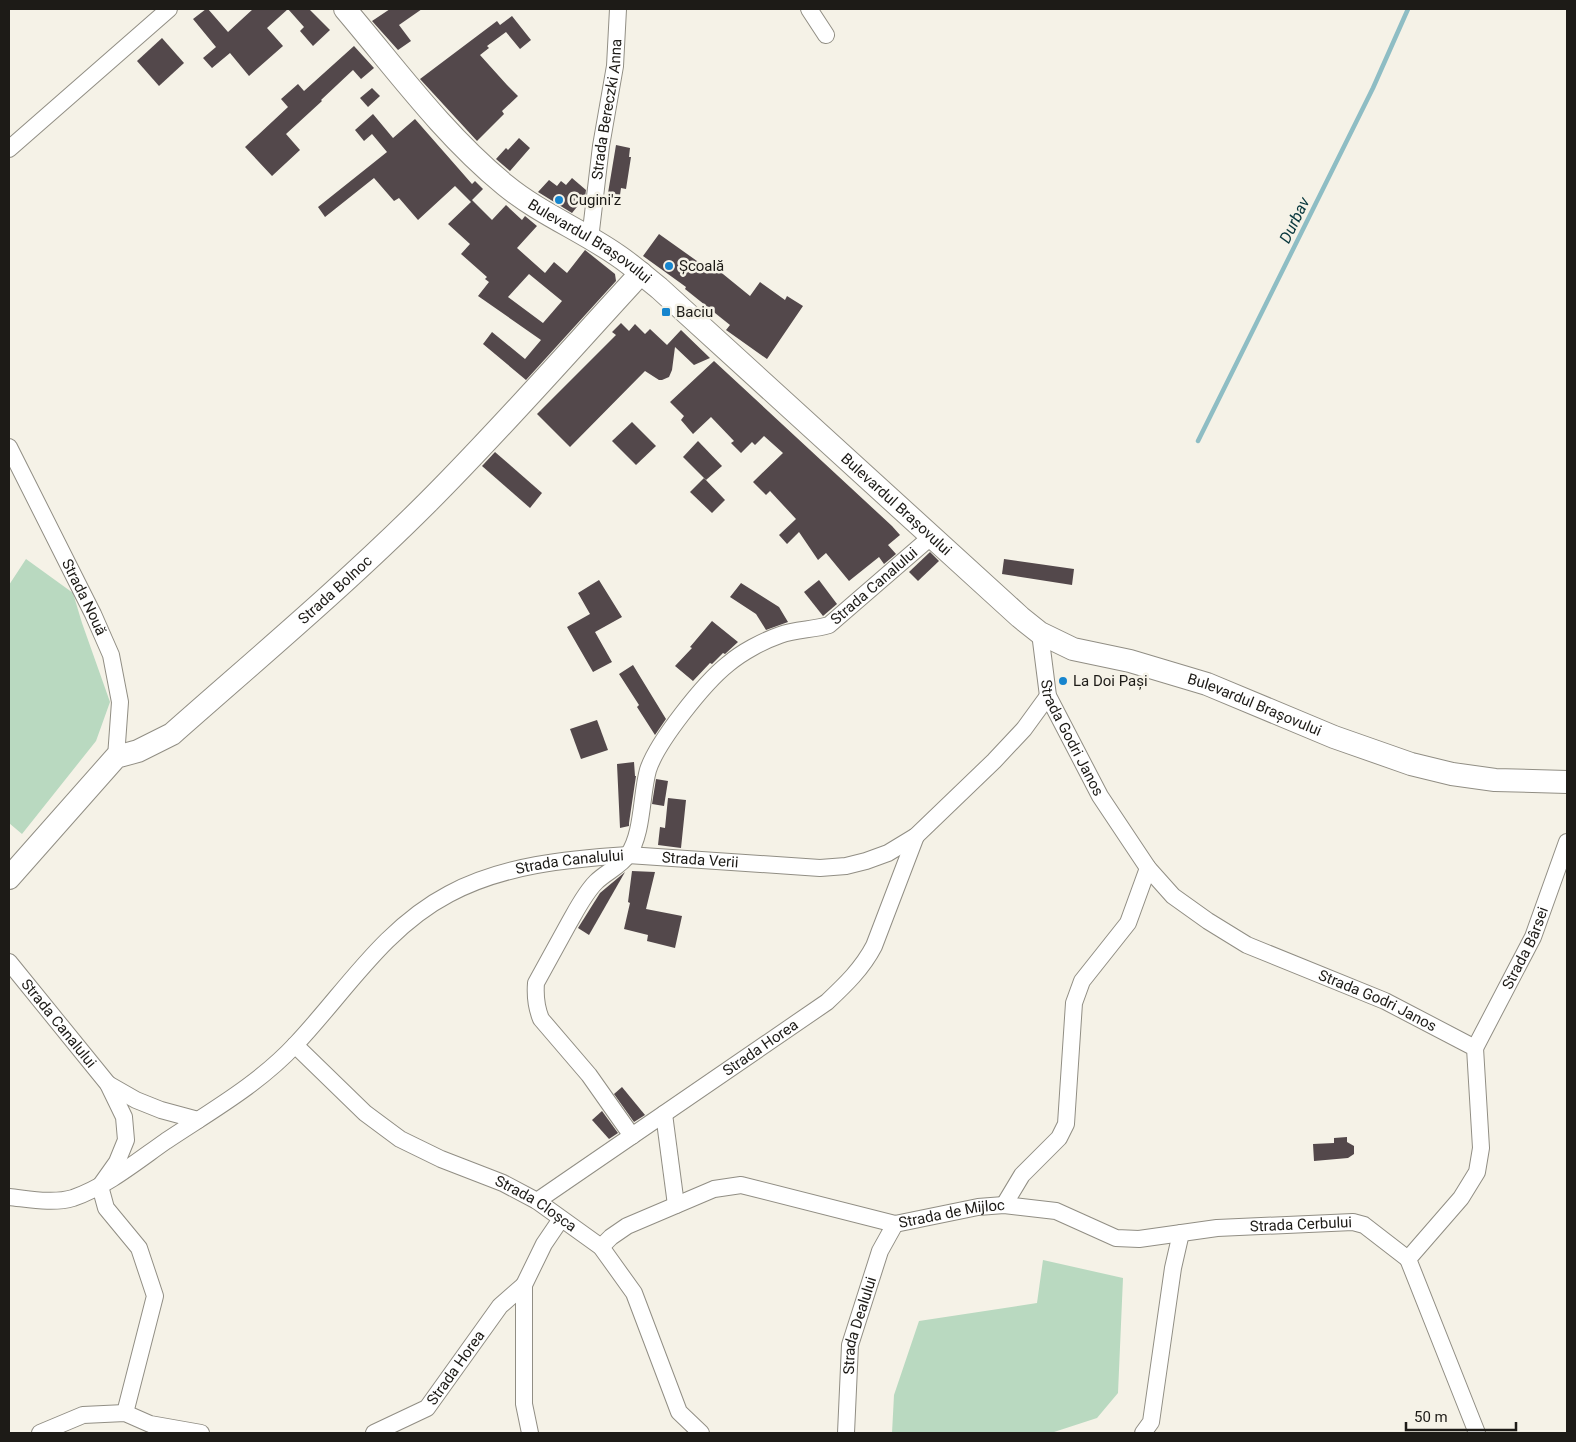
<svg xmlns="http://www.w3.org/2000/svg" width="1576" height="1442" font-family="Roboto,sans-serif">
	<rect width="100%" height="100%" fill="#f5f2e7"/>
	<g fill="#b9d9c0">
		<polygon points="26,559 73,593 82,623 110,702 96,741 22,834 9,823 9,585"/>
		<polygon points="1043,1260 1123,1278 1118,1393 1097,1418 1051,1433 892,1433 894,1395 919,1321 1037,1303"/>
	</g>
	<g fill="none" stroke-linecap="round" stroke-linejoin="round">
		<polyline stroke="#8ebdc4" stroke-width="4.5" points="1198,441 1373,88 1408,9"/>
	</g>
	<g fill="#53484b" fill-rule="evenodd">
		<polygon points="206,9 208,9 228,32 253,9 309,9 330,30 313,46 300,31 304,27 288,9 267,28 283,46 249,76 230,53 212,68 203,58 216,47 193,19"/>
		<polygon points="390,9 422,9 399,25 411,41 398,50 372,21"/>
		<polygon points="512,16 531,40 520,49 506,32 487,46 489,48 480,55 507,85 518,96 502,111 504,114 477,141 420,79 497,21 500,25"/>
		<polygon points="162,38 184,63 159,86 137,61"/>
		<polygon points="354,46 374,68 361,79 353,70 321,100 322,101 286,134 300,150 272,176 245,147 288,107 281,99 298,84 304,91"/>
		<polygon points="372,88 380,96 368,107 360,98"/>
		<path d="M373,114L393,138L415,119L472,184L475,181L483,189L472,200L492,220L506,205L522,220L525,216L537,226L517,248L545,273L554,262L567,273L585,250L615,274L616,281L526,380L483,344L492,332L525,359L541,340L478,296L489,282L485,279L487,277L461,254L470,244L448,224L471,202L455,186L418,220L399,198L394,201L374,178L325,217L318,207L387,152L372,134L364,141L355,130ZM529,274L562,301L543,323L508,297Z"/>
		<polygon points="519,138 530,148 510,171 496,159 506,148 508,150"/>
		<polygon points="616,145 630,148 629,157 631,157 626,189 621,188 620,195 608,193"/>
		<polygon points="572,178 586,190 585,197 572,213 538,192 549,180 557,186 561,181 566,185"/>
		<polygon points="659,234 704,266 707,261 750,296 760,282 785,300 787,296 803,306 767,359 726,330 730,325 685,289 686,287 643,256"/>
		<polygon points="621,323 629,331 635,324 645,334 650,329 667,345 681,330 710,358 694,365 675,347 672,370 669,377 662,380 659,380 645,371 570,447 537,414 616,335 612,332"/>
		<polygon points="714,361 892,526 900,535 888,545 896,554 884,564 879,557 849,581 826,553 818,560 799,532 787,544 779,535 796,519 770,491 766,495 753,482 783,453 764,436 755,445 752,442 741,453 731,443 734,441 711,417 693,434 681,420 684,416 670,402"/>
		<polygon points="632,422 656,446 636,465 612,441"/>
		<polygon points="698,441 722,466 706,480 683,457"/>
		<polygon points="495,452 542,493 530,508 482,466"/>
		<polygon points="704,478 725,500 712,513 690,492"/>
		<polygon points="930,552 939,561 918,581 909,572"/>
		<polygon points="1004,559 1074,569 1072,585 1002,574"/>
		<polygon points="599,580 622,617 595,632 612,662 593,672 567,627 590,614 578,593"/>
		<polygon points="819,580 837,604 823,616 804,592"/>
		<polygon points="741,583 779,607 788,622 766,630 756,614 730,597"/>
		<polygon points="712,621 738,642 725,654 723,653 712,664 710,663 693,681 675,666 692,648 690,647"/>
		<polygon points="633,665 666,719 655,735 637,707 639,705 619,674"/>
		<polygon points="597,720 608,750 581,759 570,729"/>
		<polygon points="634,762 635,776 636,776 629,823 629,826 620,828 617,764"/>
		<polygon points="656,779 668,781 664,806 652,804"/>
		<polygon points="668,798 686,800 681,848 658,845 660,827 665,828"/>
		<polygon points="632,871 655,872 646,909 682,916 675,948 647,941 648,935 624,929 630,903 628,902"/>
		<polygon points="625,872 589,935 578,928 600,893"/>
		<polygon points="622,1087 645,1115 634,1122 614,1094"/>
		<polygon points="602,1111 618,1133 609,1139 592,1120"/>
		<polygon points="1347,1137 1347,1142 1354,1146 1354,1154 1348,1158 1314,1161 1313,1144 1334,1143 1334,1138"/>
	</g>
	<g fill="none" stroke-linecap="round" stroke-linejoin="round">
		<g stroke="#918e84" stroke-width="18">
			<g id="street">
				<polyline points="809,9 826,35"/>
				<polyline points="9,149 169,9"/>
				<path id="s1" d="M590,239L601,146L615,66L618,9"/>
				<path id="s2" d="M9,447L93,614L111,655L120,702L116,757"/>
				<path id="s3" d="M1040,633L1048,696L1100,796L1148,868L1173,896L1208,921L1247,945L1385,1001L1475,1048L1481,1148L1477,1172L1461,1198L1408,1259L1477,1433"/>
				<path id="s4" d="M9,962L108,1084L124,1117L126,1140L117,1162L100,1186L106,1208L139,1248L155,1296L125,1413"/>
				<path id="s5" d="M295,1045L365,1113L400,1139L441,1159L503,1183L537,1201L601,1247L634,1293L679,1412L701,1433"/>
				<path id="s6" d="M1475,1048L1533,937L1567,842"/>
				<polyline points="108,1084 136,1100 161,1110 198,1120"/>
				<polyline points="664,1114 676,1205"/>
				<path id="s7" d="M632,1136L589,1075L541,1019C536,1007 535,996 536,983C547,963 558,943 569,923C577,909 585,893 596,882C606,872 621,866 628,855C643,834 641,795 648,770C657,742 704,683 728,664C742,652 763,641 780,635C796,629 813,630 829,625L932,536"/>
				<path id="s8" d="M9,1197C29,1199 53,1204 73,1198C107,1186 136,1162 166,1141C211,1111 259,1084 296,1044C345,992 384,928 449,894C503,865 567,859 628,855L820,868L846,866L866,861L888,853L916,836L994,761L1024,729L1048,696"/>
				<path id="s9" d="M537,1201L827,1002C845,985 862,969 874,946L916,836"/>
				<polyline points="1004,1205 1022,1175 1059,1138 1066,1124 1074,1003 1082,981 1128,923 1148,868"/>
				<path id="s10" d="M601,1247L611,1237L627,1226L714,1189L741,1185L895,1224L978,1207L1004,1205L1056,1211L1116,1238L1139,1239L1217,1228L1353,1222L1364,1225L1408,1259"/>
				<polyline points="40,1433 83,1415 125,1413 150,1424 201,1433"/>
				<path id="s11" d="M374,1433L427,1408L500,1306L524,1285"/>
				<polyline points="530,1433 524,1404 524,1285 544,1244 561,1219"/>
				<path id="s12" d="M846,1433L850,1345L880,1251L895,1224"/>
				<polyline points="1143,1433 1151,1422 1173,1268 1181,1233"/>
			</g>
		</g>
		<g stroke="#918e84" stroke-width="24">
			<g id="secondary">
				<path id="s13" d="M345,9C396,69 443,134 505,185C539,213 581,230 617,255C632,265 645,277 659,288L1020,617L1040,633L1073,649L1130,661L1207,684L1334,737L1411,764L1452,774L1495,780L1567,782"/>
				<path id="s14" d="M9,878L116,757L138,751L172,734C258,658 346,584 427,503C501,429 570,350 641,273"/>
			</g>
		</g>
		<use href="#street" stroke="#fff" stroke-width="16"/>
		<use href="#secondary" stroke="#fff" stroke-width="22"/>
	</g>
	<g fill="#1685ce" stroke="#f5f2e7" stroke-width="2">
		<circle cx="559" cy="200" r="5"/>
		<circle cx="669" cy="266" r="5"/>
		<rect x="661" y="307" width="10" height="10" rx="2.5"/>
		<circle cx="1063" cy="681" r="5"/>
	</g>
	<g text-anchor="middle" stroke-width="5" stroke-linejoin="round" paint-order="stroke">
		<g font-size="15" fill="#1d1b17" stroke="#f5f2e7">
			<text dy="5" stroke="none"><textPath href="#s1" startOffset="131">Strada Bereczki Anna</textPath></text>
			<text dy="5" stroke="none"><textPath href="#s13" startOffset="340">Bulevardul Brașovului</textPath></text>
			<text dy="5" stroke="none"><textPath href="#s13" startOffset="745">Bulevardul Brașovului</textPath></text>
			<text dy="5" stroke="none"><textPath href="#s7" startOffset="736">Strada Canalului</textPath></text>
			<text dy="5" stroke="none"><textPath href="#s14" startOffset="440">Strada Bolnoc</textPath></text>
			<text dy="5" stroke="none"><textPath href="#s2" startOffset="168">Strada Nouă</textPath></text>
			<text dy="5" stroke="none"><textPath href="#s13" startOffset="1165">Bulevardul Brașovului</textPath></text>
			<text dy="5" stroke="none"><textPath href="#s3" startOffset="111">Strada Godri Janos</textPath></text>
			<text dy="5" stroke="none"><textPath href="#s8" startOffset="809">Strada Verii</textPath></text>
			<text dy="5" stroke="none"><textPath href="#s8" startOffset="678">Strada Canalului</textPath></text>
			<text dy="5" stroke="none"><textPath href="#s6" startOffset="112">Strada Bârsei</textPath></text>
			<text dy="5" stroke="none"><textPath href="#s3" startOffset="531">Strada Godri Janos</textPath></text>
			<text dy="5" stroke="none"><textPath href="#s4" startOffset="79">Strada Canalului</textPath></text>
			<text dy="5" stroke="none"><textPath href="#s9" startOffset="271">Strada Horea</textPath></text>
			<text dy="5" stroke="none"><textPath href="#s5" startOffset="292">Strada Cloșca</textPath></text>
			<text dy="5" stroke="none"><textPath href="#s10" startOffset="372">Strada de Mijloc</textPath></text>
			<text dy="5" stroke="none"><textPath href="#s10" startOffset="729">Strada Cerbului</textPath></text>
			<text dy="5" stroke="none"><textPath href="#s12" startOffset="109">Strada Dealului</textPath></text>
			<text dy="5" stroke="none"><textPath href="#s11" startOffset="108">Strada Horea</textPath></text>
		</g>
		<g font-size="15" fill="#1d1b17" stroke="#f5f2e7" text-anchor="start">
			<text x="569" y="205">Cugini'z</text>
			<text x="679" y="271">Școală</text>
			<text x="676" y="317">Baciu</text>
			<text x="1073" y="686">La Doi Pași</text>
		</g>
		<g font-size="16" font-style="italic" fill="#08373d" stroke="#f5f2e7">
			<text transform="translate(1294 220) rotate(-64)" y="6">Durbav</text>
		</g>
	</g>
	<rect width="1576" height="1442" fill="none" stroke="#1d1b17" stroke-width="20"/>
	<path d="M1406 1422v8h110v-8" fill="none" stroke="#1d1b17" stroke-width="2.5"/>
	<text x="1414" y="1422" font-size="15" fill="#1d1b17" stroke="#f5f2e7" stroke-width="4" paint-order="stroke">50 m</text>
</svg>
